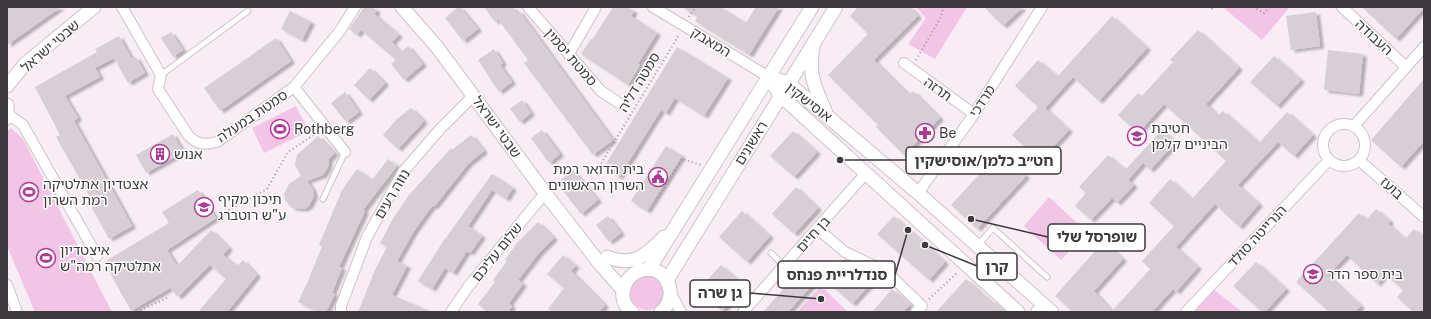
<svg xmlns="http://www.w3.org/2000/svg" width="1431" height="319" font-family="'Public Sans','Noto Sans Hebrew',sans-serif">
	<defs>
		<filter id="shadow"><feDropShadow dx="4" dy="2.5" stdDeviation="1" flood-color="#0004"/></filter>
	</defs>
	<rect width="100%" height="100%" fill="#f8edf4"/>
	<g fill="#f2c4e5">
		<polygon points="916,7 967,7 935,59 908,44 926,18"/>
		<polygon points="1223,7 1290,7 1262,40"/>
		<polygon points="296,106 309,131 264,153 252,128"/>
		<polygon points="11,128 23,139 112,312 35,312 7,246 7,132"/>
		<polygon points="1049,197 1087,232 1061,260 1024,226"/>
		<circle cx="647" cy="293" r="17"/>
		<polygon points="821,286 848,312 797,312"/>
		<polygon points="1212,288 1242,312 1191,312"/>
	</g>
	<g fill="#d8ced5" filter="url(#shadow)">
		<polygon points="7,7 61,7 7,45"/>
		<polygon points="364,7 372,7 377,11 374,14 399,35 392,42 400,52 408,46 423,64 404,80 391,64 396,60 361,30 357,35 349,29"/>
		<polygon points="458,7 460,7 478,29 463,41 445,18"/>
		<polygon points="484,7 512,7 517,13 519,11 613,140 593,155 524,63 528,60 498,19 495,22"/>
		<polygon points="613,7 627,7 634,11 631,16 657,33 638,64 640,65 628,85 581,54 591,39 592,40"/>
		<polygon points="682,7 720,7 746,23 756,7 779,7 749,55 695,21 698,17"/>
		<polygon points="858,7 910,7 918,16 874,60 909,95 913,91 940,118 904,155 876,127 878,125 828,75 868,34 850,16"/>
		<polygon points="984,7 1023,7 1003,26"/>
		<polygon points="1362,7 1424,7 1424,8 1396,39"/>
		<polygon points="290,11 311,22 302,40 281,29"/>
		<polygon points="1316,12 1320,46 1291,50 1286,16"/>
		<polygon points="1112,16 1147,48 1099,101 1073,77 1045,108 1069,130 1040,161 1012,135 1038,107 1015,86 1038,60 1057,77"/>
		<polygon points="1198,30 1239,68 1206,104 1218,116 1223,111 1259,143 1287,112 1313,135 1294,156 1278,142 1238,185 1259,204 1239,227 1215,204 1176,247 1198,267 1176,292 1173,289 1152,312 1073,312 1055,296 1104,241 1123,259 1094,291 1112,311 1150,269 1142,261 1174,226 1149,203 1170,179 1192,199 1226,161 1164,104 1138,133 1118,115 1138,93 1142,96 1173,62 1170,60"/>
		<polygon points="171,32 183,50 173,57 161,38"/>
		<polygon points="119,36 132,59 136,57 145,73 128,83 114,58 95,68 100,77 65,96 78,118 74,121 132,226 109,239 88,201 91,199 56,137 60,135 35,87 97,52 95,49"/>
		<polygon points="276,38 291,61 220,111 204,88"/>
		<polygon points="677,47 728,78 704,116 675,98 666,113 661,110 619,177 604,167"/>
		<polygon points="494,49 503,63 500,65 512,82 499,92 478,60"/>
		<polygon points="1328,50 1363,54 1359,94 1324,90"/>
		<polygon points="1274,56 1301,80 1277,106 1250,82"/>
		<polygon points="370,68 385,83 369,100 354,85"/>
		<polygon points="1424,79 1424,141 1401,167 1371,140"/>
		<polygon points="345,92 359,112 346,122 331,103"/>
		<polygon points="522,100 531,113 520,122 510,109"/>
		<polygon points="411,108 424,121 398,149 383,135 397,119"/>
		<polygon points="542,130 560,154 549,163 531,138"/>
		<polygon points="1162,130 1176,142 1150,170 1143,163 1128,180 1134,185 1117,203 1112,198 1091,220 1075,206 1086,193 1079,187 1108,155 1125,170"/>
		<polygon points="793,131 817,152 794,177 770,156"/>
		<polygon points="173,134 183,152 146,173 136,155"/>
		<polygon points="471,135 484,151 468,164 434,207 432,206 414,231 397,261 407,266 392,295 432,312 358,312 375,270 387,247 380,243 394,217 409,195 451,148 452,150"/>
		<polygon points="318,136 335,153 329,159 328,167 323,175 307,181 313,190 314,196 309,206 304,209 292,208 285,200 284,194 289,184 301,176 295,165 297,155"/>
		<polygon points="666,146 682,156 647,211 631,201"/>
		<polygon points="1000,152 1026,176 977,229 951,205"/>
		<polygon points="388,159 397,166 363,210 365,211 339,267 342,268 332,293 335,294 326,312 319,312 298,302 308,281 322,246 319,245 342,190 357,169 372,180"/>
		<polygon points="573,170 598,200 581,214 557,183"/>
		<polygon points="492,174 513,188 506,199 492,190 468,226 482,236 470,253 467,251 453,273 445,268 432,289 418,281 442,243"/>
		<polygon points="796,187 818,208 794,234 772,214"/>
		<polygon points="198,190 216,218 167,250 177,266 211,230 229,248 223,255 237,266 243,260 257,275 227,312 198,312 226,279 210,265 178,297 170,288 131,311 104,262 169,223 162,212"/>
		<polygon points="1376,209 1390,221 1388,224 1405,239 1414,229 1424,237 1424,308 1421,312 1413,312 1397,297 1403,290 1385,274 1377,284 1347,255 1328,275 1361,306 1355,312 1329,312 1296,282 1359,213 1366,220"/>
		<polygon points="742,211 770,236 747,262 719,237"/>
		<polygon points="608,216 621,233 609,242 596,225"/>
		<polygon points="894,216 945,262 929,280 877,234"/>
		<polygon points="538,222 554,238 539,253 518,280 523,284 509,303 512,306 508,312 487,312 478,304 495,282 493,280 507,261 505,260 517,243"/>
		<polygon points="563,255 576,266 571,271 605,305 599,312 553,312 548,309 564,288 547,274"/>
		<polygon points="845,259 858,265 874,280 852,304 826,280"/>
		<polygon points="808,262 822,274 788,312 763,312"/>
		<polygon points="1256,262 1286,289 1265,312 1262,312 1233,286"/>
		<polygon points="721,265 744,286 722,311 698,290"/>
		<polygon points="966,279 990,301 991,300 1004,312 936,312"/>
		<polygon points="892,289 910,305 903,312 872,312"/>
	</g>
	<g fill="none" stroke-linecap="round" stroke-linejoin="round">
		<g stroke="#cdc3ca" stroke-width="7">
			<g id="service">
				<polyline points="161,75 248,11"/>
				<polyline points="323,199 345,152"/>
				<polyline points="978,245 993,228 1047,277"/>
				<polyline points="771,253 784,266"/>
			</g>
		</g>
		<g stroke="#cdc3ca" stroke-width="12">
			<g id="minor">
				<path d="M122,7L161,75L158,89L188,135C197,145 204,145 217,142L294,87L340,31L355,7"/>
				<polyline points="528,7 601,91 619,103"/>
				<polyline points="653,7 769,77"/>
				<polyline points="1342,7 1406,67"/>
				<polyline points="569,54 596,7"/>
				<polyline points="904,63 974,114"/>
				<polyline points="294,87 345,152"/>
				<polyline points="8,114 23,125 97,256"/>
				<circle cx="1344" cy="145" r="21"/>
				<polyline points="1354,126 1424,47"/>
				<polyline points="1359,160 1424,217"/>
				<polyline points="918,193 974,114 1042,7"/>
				<polyline points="818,229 845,252 887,272 922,306 916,312"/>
				<polyline points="7,285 17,312"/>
				<polyline points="671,294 681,312"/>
				<polyline points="341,312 341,306 367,237 403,172 440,129 474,95"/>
				<polyline points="451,312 468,287 545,193"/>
				<polyline points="743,312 866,173"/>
				<polyline points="1036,312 1043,304"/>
				<polyline points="1186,312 1329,160"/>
			</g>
		</g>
		<g stroke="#cdc3ca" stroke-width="15">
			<g id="tertiary">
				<polyline points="402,7 437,47 545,193 600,264 623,290"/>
				<path d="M813,46C808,76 815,87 826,113"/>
				<polyline points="769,77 788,83 918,193 1052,312"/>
				<polyline points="769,77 780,95 1018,312"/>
				<polyline points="7,86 25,64 94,7"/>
				<polyline points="7,105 7,118"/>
				<path d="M607,257C633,267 646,256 664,237"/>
				<polyline points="649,269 812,7"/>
				<polyline points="667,280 836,7"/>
				<path d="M632,312C609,295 633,259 659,272C665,276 669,283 670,290C671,299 668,306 661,312"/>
			</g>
		</g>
		<g stroke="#9f979c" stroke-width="2" stroke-dasharray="1 3" stroke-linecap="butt">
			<polyline points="1253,7 1264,13 1270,7"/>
			<polyline points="1212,9 1213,7"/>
			<polyline points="689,17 696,7"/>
			<polyline points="916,60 941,17 943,9 941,7"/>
			<polyline points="599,167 679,35"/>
			<polyline points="658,198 682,159 701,165"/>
			<polyline points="225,212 267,189 288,152 318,132"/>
			<polyline points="929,299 958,272"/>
			<polyline points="137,312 169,297"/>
		</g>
		<use href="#service" stroke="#fff" stroke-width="5"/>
		<use href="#minor" stroke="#fff" stroke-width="10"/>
		<use href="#tertiary" stroke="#fff" stroke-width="13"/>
	</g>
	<defs>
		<g id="stadium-ring" transform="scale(1)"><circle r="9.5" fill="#fefefe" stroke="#ae3c97" stroke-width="1.5"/><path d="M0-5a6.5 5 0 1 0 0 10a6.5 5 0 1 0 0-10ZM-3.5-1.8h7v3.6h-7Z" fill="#ae3c97"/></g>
		<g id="pharmacy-ring" transform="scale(1)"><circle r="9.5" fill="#fefefe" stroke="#ae3c97" stroke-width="1.5"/><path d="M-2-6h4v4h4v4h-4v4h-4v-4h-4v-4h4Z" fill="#ae3c97"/></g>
		<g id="school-ring" transform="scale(1)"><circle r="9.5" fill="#fefefe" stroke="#ae3c97" stroke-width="1.5"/><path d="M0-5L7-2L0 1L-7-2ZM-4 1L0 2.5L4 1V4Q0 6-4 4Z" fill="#ae3c97"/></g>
		<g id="building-ring" transform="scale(1)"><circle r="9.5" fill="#fefefe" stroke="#ae3c97" stroke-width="1.5"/><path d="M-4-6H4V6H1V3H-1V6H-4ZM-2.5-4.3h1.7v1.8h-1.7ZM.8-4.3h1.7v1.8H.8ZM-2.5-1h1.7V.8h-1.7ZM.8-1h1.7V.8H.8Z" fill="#ae3c97"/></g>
		<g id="civic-ring" transform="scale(1)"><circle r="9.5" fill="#fefefe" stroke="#ae3c97" stroke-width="1.5"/><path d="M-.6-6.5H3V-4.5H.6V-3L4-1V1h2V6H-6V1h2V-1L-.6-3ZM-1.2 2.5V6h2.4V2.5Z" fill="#ae3c97"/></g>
	</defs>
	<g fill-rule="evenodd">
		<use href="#stadium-ring" x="280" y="129"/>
		<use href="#pharmacy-ring" x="925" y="133"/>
		<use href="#school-ring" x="1137" y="136"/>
		<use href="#building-ring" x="160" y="154"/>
		<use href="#civic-ring" x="658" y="177"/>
		<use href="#stadium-ring" x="29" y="192"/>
		<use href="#school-ring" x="204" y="207"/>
		<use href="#stadium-ring" x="46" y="258"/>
		<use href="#school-ring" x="1313" y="274"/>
	</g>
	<g text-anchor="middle" stroke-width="3" stroke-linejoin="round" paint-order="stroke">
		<g font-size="14" fill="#3d393c" stroke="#fefefe">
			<text transform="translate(1374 37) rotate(43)" y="5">העבודה</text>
			<text transform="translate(711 42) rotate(31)" y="5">המאבק</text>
			<text transform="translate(50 46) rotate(-41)" y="5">שבטי ישראל</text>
			<text transform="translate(571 57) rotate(49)" y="5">סמטת יסמין</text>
			<text transform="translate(639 82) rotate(-59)" y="5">סמטה דליה</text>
			<text transform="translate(938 89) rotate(36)" y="5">תרזה</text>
			<text transform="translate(982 101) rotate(-57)" y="5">מרדכי</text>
			<text transform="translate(809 102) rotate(38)" y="5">אוסישקין</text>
			<text transform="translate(252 116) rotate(-34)" y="5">סמטת במעלה</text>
			<text transform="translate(497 127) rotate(54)" y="5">שבטי ישראל</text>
			<text transform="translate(751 143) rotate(-58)" y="5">ראשונים</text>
			<text transform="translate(1392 188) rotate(42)" y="5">בועז</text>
			<text transform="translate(392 194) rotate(-59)" y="5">נווה רעים</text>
			<text transform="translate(813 234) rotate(-48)" y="5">בן חיים</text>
			<text transform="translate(1257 236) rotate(-47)" y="5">הנרייטה סולד</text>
			<text transform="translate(497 252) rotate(-51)" y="5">שלום עליכם</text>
		</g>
		<g font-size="14" fill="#3d393c" stroke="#fefefe" text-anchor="start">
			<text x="1151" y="133">חטיבת<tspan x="1151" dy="16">הביניים קלמן</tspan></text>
			<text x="294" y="134">Rothberg</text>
			<text x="939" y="138">Be</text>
			<text x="174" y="159">אנוש</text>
			<text x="644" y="174" text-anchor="end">בית הדואר רמת<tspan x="644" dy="16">השרון הראשונים</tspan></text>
			<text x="43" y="189">אצטדיון אתלטיקה<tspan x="43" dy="16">רמת השרון</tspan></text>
			<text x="218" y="204">תיכון מקיף<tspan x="218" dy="16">ע"ש רוטברג</tspan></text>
			<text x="60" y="255">איצטדיון<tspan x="60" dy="16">אתלטיקה רמה"ש</tspan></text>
			<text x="1327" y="279">בית ספר הדר</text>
		</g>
	</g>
	<path fill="none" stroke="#3d393c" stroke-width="1.5" d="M840 160L906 160M971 219L1048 237M925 245L977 266M908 230L895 275M821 299L750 293"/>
	<g fill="#3d393c" stroke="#fefefe" stroke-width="1.5">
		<circle cx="840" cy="160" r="4"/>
		<circle cx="971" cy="219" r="4"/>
		<circle cx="925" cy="245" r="4"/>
		<circle cx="908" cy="230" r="4"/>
		<circle cx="821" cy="299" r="4"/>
	</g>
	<g fill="#fefefe" stroke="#3d393c" stroke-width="1.5">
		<rect x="906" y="147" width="155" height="27" rx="4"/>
		<rect x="1048" y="224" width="97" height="27" rx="4"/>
		<rect x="977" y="253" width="40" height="27" rx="4"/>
		<rect x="778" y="261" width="117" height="27" rx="4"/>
		<rect x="690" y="280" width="60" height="27" rx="4"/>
	</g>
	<g font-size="15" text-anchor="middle" font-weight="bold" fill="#3d393c">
		<text x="984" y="166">חט״ב כלמן/אוסישקין</text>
		<text x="1097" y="242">שופרסל שלי</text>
		<text x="997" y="272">קרן</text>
		<text x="837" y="280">סנדלריית פנחס</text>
		<text x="720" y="298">גן שרה</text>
	</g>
	<rect width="1431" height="319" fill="none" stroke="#3d393c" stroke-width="16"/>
</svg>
